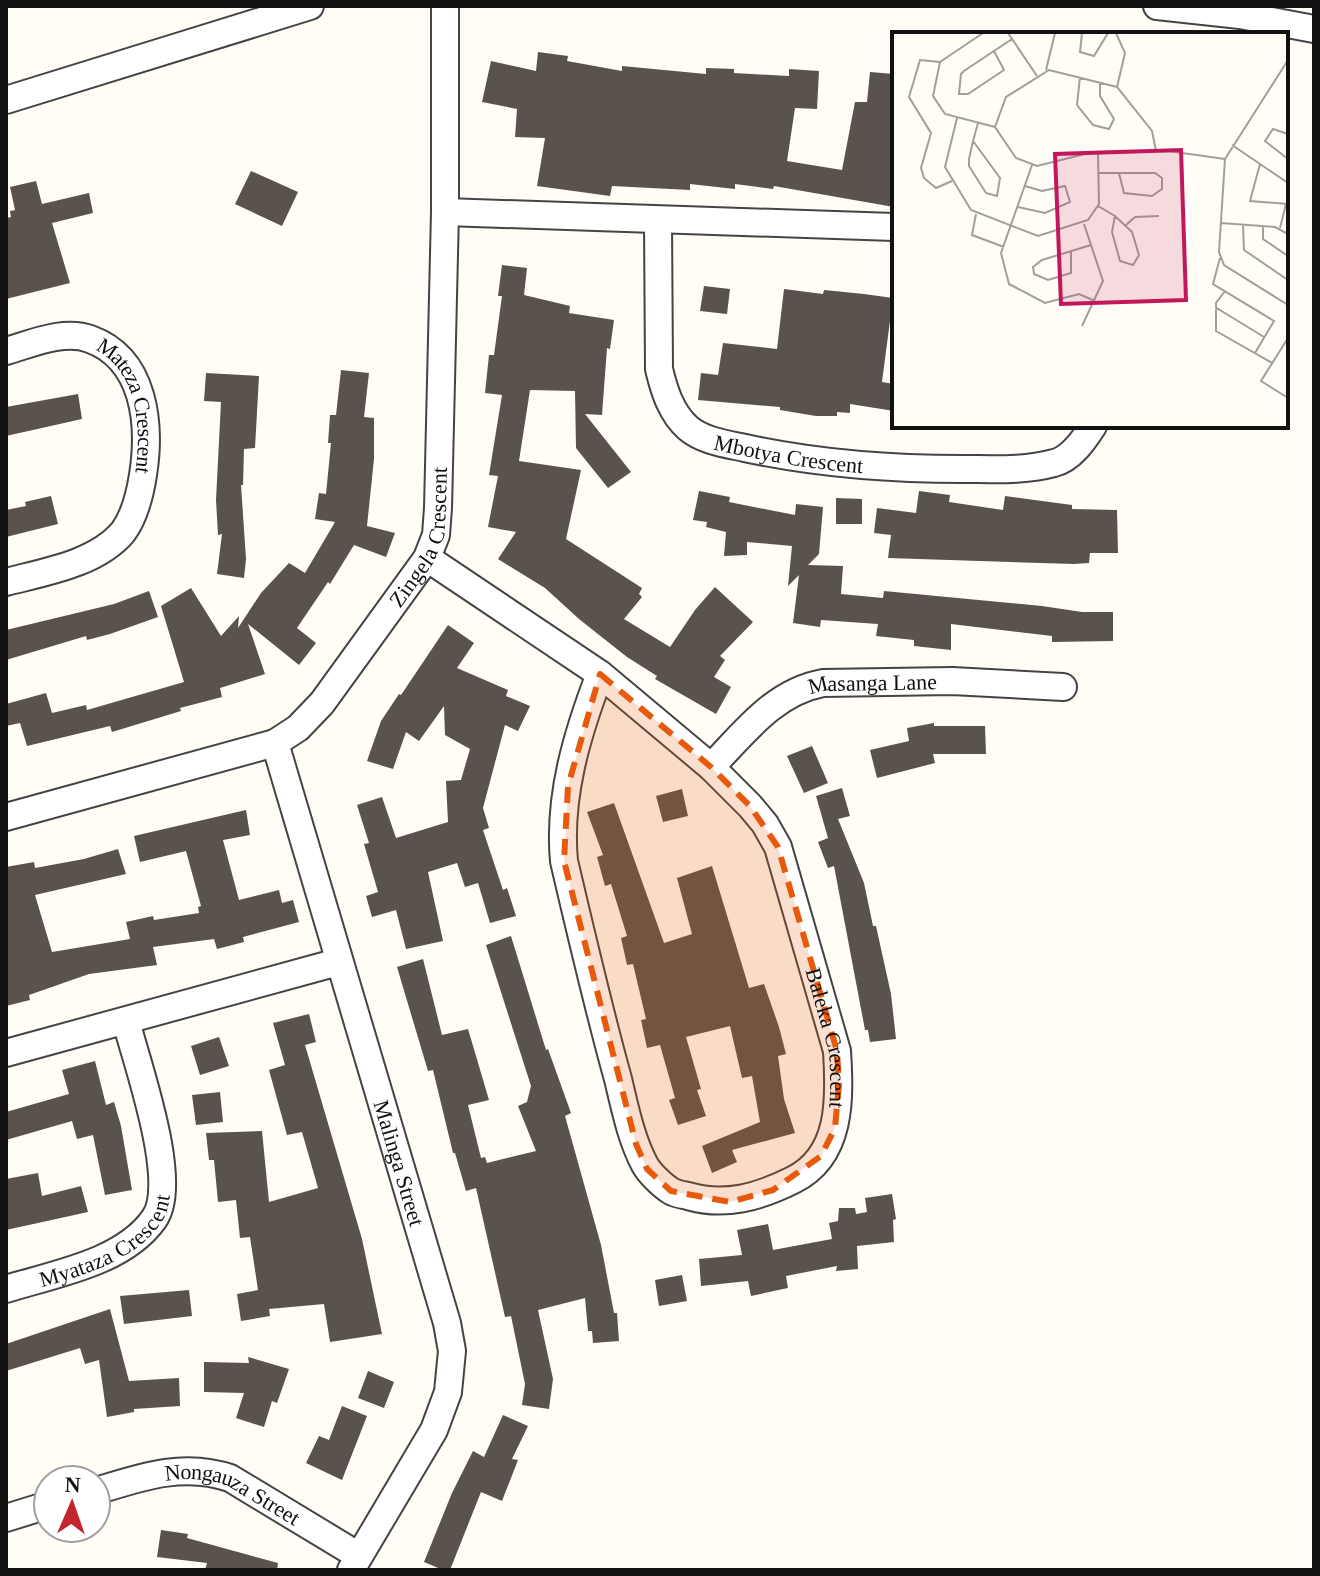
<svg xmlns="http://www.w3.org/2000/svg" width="1320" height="1576" font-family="Georgia,serif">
	<rect width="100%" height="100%" fill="#fffdf5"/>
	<g fill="#5a524d">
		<polygon points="538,52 568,56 567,61 622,71 622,66 706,74 706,68 734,69 734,73 789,76 789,69 819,71 817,109 795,108 787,161 842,170 855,102 867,102 870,72 894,74 894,207 774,186 773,189 735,184 735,189 690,184 690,190 612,186 610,196 537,186 545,138 515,137 517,109 482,102 491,61 536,71"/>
		<polygon points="251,171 298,192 282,226 235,204"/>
		<polygon points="36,181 42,204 89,193 93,213 52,223 70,283 6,299 6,218 11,217 10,211 15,210 10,187"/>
		<polygon points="502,265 527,268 524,295 570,306 569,313 614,320 610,349 607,348 602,415 585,414 631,472 608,488 576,448 575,391 530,390 519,461 581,470 566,539 642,588 639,594 642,597 624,619 670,647 695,610 715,587 753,622 720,656 725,660 714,677 731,687 716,714 655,679 657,676 627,657 579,619 545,588 498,559 516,532 488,527 498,476 489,475 502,395 485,393 489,355 494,355 502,296 498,296"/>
		<polygon points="704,286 730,289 727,314 700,311"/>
		<polygon points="784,289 823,294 824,290 864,294 893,298 882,382 894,384 894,411 850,404 850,413 837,412 837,416 816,416 780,410 780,407 698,400 701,373 718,375 723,343 777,349"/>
		<polygon points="341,370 369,373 364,417 374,418 374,459 367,526 395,533 386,557 354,545 330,584 328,582 297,628 316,643 299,665 248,624 265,674 220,688 222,697 180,708 181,711 112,732 110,726 27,746 20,723 6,726 6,704 46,693 52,713 86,705 87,710 184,682 161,606 191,588 221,636 239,616 238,628 261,593 289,563 305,573 335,522 315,519 319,493 326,494 331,443 328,443 330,415 336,415"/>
		<polygon points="206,373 259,376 255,448 244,449 243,485 241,485 246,559 244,578 217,574 222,534 218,535 216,500 221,402 204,401"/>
		<polygon points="78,394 82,419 6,436 6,407"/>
		<polygon points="699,491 730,497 729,502 795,515 796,504 823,507 819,554 808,565 843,566 841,594 883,598 884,591 1042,606 1082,612 1113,612 1113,641 1052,642 1052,636 951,624 951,650 914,646 914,640 876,636 878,624 821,620 820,627 793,623 799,575 788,586 792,546 747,542 747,555 724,556 726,532 706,527 707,522 693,520"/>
		<polygon points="919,491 950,495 949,502 1003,510 1005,496 1072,505 1072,509 1117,510 1118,553 1090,553 1089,563 1074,564 888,558 891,535 874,533 877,508 916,513"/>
		<polygon points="51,496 58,524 6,537 6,510 26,506 25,502"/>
		<polygon points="836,498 862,499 862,524 836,524"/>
		<polygon points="149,591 158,617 110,634 87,640 86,636 6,660 6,630 114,604"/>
		<polygon points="448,625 474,643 457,668 508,690 506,696 530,706 518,731 505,725 483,808 489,828 483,830 503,890 507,888 516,916 490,923 478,883 465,887 457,863 428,872 443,941 406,949 396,910 372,917 366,896 378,892 364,844 369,843 357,805 382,797 396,838 448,822 446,781 461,780 470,749 445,735 444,706 419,741 406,732 393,769 367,761 381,721 399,694 401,695"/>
		<polygon points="934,723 934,726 985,726 986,754 933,754 935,763 877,778 870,750 909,741 907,728"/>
		<polygon points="812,746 828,783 804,793 787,756"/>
		<polygon points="842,788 850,816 838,819 864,883 873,926 876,926 891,994 896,1039 870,1042 868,1030 865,1030 834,866 828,868 818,842 828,838 816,796"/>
		<polygon points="682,789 688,816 663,822 656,796"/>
		<polygon points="614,803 664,943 692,934 677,878 712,866 749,988 764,984 779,1027 786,1054 778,1056 784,1099 795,1133 732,1150 737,1162 712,1173 702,1146 760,1122 752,1076 742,1078 730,1026 686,1037 701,1089 697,1090 706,1116 678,1125 669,1100 675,1098 660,1045 647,1048 641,1020 646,1019 633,964 627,965 621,938 627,936 611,884 605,886 597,857 603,855 587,812"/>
		<polygon points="246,810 250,835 223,840 239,900 279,890 282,903 293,900 299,922 243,937 244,942 217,949 214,939 153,947 157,965 89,974 29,995 30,1000 6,1006 6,867 34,862 35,868 84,859 118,849 126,874 35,895 52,952 130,939 126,922 153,916 154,920 199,913 198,907 201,906 186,851 140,862 134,836"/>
		<polygon points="511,936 546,1050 548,1049 571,1113 565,1116 601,1245 614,1313 617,1313 619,1341 593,1343 592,1331 588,1331 585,1298 538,1310 553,1379 549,1409 522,1405 525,1384 511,1316 505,1317 476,1188 466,1191 455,1153 453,1153 433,1070 428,1071 397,967 423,959 442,1035 468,1029 489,1100 468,1105 481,1158 485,1157 487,1163 536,1151 518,1106 527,1102 531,1086 486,945"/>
		<polygon points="309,1014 316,1042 305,1045 362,1239 382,1334 330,1342 324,1304 269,1309 270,1316 241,1321 237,1294 258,1290 250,1237 240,1238 236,1200 218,1202 214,1160 209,1160 206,1133 262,1131 269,1202 318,1188 302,1132 287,1135 269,1070 285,1065 273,1023"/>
		<polygon points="219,1037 229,1066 200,1075 191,1046"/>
		<polygon points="95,1061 106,1105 114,1102 121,1126 132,1190 105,1195 93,1135 77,1139 72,1121 6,1140 6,1112 69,1094 62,1070"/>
		<polygon points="220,1092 223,1122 196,1125 192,1095"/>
		<polygon points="38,1173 42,1196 81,1186 88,1212 6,1230 6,1179"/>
		<polygon points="892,1194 896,1219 893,1220 894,1242 857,1246 858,1269 836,1271 837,1266 786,1276 788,1288 751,1296 748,1281 701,1286 699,1259 742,1255 737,1230 768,1224 773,1250 832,1239 829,1223 838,1221 839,1208 855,1208 856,1214 867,1212 865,1198"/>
		<polygon points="682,1275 687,1301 659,1306 655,1280"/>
		<polygon points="189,1290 192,1316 124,1324 120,1296"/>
		<polygon points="110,1309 129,1381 179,1378 180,1406 134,1409 134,1412 107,1417 99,1360 85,1364 80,1348 6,1371 6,1344"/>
		<polygon points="248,1357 289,1369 277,1403 272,1401 264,1427 236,1418 244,1393 204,1392 204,1362 249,1363"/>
		<polygon points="368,1371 394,1382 384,1408 358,1398"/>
		<polygon points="342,1406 367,1416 342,1480 306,1463 319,1436 329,1440"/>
		<polygon points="503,1415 528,1426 512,1459 518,1460 502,1501 481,1492 450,1570 443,1570 424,1562 452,1493 473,1451 484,1457"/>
		<polygon points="161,1530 188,1534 187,1538 278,1563 277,1570 205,1570 207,1563 157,1557"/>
	</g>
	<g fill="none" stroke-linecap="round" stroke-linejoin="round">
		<g stroke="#444" stroke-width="30">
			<g id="street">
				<polyline points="1157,6 1240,15 1314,29"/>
				<polyline points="6,100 310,6"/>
				<polyline points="445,212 894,227"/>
				<path id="s1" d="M658,221L659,369C664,390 671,413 688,428C703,441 727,444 745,448C819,464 888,469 963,469C993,469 1025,471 1054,463C1071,459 1084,440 1093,426"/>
				<path id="s2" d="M6,351C31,344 64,329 90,339C145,359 151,424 143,475C140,494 135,516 123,532C96,564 44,572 6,582"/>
				<path id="s3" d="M427,558L600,674L711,767L750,806L765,824L778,847L837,1051C840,1098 842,1156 793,1180C759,1197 725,1207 688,1196C683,1195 676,1194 671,1191C663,1186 650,1174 645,1165C631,1139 625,1108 618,1079C598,1007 581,934 564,861C558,797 577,734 600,674"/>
				<path id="s4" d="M275,743L447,1323L452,1351L448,1392L434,1430L351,1570"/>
				<path id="s5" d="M711,767C744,733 774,692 823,683L952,681L1063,687"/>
				<path id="s6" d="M6,817L275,743L298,728L322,703L427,558L436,535L438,508L445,212V6"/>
				<polyline points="6,1053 338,962"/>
				<path id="s7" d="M6,1289C54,1274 123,1263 154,1219C180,1183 137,1064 126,1021"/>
				<path id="s8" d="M96,1491C141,1477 184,1462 230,1478L359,1556"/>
				<polyline points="6,1518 48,1505"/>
			</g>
		</g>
		<use href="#street" stroke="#fff" stroke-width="26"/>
	</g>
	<path fill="#e8590c" fill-opacity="0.2" stroke="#e8590c" stroke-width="6" stroke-dasharray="16 10" stroke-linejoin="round" d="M600,674L711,767L750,806L778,847L837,1051L839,1084L835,1128L821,1156L773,1190L730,1202L671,1191L647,1169L636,1144L564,861L568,786Z"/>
	<g text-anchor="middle" stroke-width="8" stroke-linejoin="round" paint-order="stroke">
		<g font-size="22" fill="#111" stroke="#fff">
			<text dy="8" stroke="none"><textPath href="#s2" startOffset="170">Mateza Crescent</textPath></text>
			<text dy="8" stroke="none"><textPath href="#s1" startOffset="320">Mbotya Crescent</textPath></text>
			<text dy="8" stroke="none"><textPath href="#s6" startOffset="538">Zingela Crescent</textPath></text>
			<text dy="8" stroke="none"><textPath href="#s5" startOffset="192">Masanga Lane</textPath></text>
			<text dy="8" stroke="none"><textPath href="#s3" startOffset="656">Baleka Crescent</textPath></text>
			<text dy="8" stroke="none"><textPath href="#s4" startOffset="438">Malinga Street</textPath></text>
			<text dy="8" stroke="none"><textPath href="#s7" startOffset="114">Myataza Crescent</textPath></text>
			<text dy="8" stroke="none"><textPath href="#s8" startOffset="144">Nongauza Street</textPath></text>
		</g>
	</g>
	<g transform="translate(892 32)">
		<rect width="396" height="396" fill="#fffdf5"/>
		<path fill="none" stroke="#a09f9a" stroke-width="2" d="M91,1L48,30L41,64L53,82L103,95M116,1L145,44M190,1L188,20L202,24L216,1M224,1L233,21L225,55M102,19L112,38L76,62H67L69,42L72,39L120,7M396,28L333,127L327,220L332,233L396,273M48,30L28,28L17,65L39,101L29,136L32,146L44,156L60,149M154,38L163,1M188,45L185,73L201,93L217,97L222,87L208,64V50M65,86L53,135L79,178L146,204L196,188L207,172L206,121M396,102L381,97L373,109L396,127M81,109L108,146L105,164L94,161L77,134V127L81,109L86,91M340,113L396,151M264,119L260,99L225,55L157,38L114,65L103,95L124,126L145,134L201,120L276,119L333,127M368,132L358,169L396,172M140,133L109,221L117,252L153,271L187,262L203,269M206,141H263L270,146V157L260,164L232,161L227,141M206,174L223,184L240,200L247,223L241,233L228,229L220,200L223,184M126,175L153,181L178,170L173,154L150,159L133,154M84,182L80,203L112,215M329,191L383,195L396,202M234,193L243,185L267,184M351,193L352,218L396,248M371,194V207L396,224M388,196L394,172M179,219V241L156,248L142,242L141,235L150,228L199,213M328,226L321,252L382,289L363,321M333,259L324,271V299L380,331M323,275L372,305M190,294L211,249L192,192M396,306L369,349L396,366"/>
		<path fill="#c2185b" fill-opacity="0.15" stroke="#c2185b" stroke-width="4" d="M289,118L294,268L169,272L163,122Z"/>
		<rect width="396" height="396" fill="none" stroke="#111" stroke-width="4"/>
	</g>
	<rect width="1320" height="1576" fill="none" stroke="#111111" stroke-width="16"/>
	<g transform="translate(72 1504) rotate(2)"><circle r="38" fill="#ffffff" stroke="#a0a0a0" stroke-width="2"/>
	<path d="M0-6L14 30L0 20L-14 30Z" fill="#c4262e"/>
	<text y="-12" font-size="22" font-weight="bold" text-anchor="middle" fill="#111111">N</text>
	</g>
</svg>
